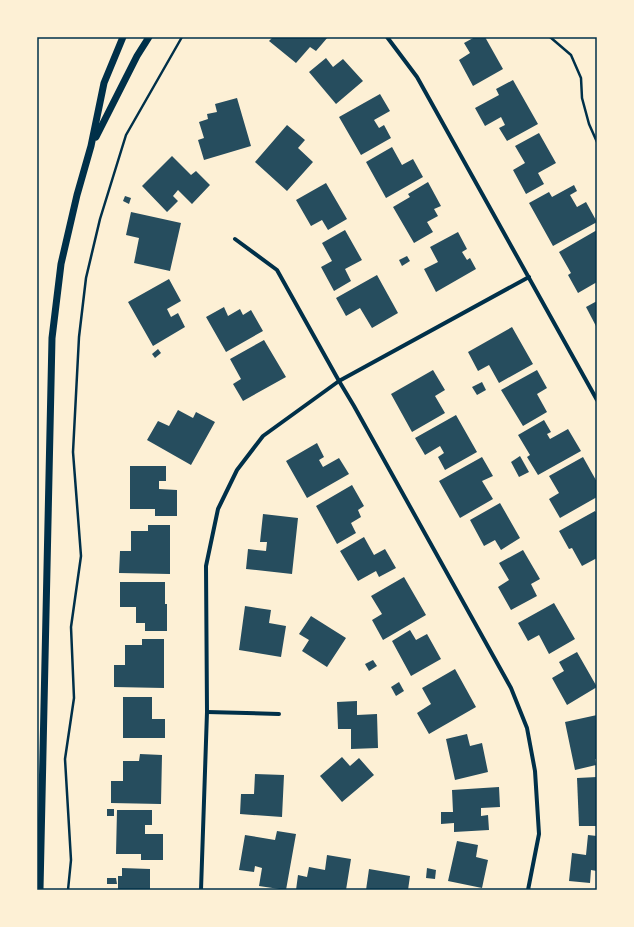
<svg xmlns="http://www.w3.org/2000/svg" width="634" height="927" font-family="'Titillium Web',sans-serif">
	<rect width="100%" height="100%" fill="#fdf0d5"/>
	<g fill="#264d5e">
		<polygon points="273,37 328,37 316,51 310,47 296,63 269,41"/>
		<polygon points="475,37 485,37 503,69 473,86 459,60 470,53 464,43"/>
		<polygon points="326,58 333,67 343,59 363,81 336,104 309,72"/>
		<polygon points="513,80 538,124 507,141 499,128 505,125 501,117 485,126 475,108 499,95 496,89"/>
		<polygon points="380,94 390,111 374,120 379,128 384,125 391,138 361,155 339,117"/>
		<polygon points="237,98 251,146 204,160 198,140 204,138 199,122 208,119 207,114 217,112 215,104"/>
		<polygon points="287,125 305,140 298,148 313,162 287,191 255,162"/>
		<polygon points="539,133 556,163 538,173 544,184 526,194 513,170 525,163 515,146"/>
		<polygon points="392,147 402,165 413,159 423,177 386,198 366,162"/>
		<polygon points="172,156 191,175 196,171 210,185 192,204 178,190 173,196 178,201 167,212 142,186"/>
		<polygon points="428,182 441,206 434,209 438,216 427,222 433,232 414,243 393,207 410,197 408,194"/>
		<polygon points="326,183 347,219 328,230 322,220 311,226 296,200"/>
		<polygon points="574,185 577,191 570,195 577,207 586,202 597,222 553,246 529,203 549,192 552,197"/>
		<polygon points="125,196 131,198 129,204 123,201"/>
		<polygon points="131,212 181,223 170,271 134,263 139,238 126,235"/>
		<polygon points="345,230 362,260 345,269 351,281 334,291 321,267 332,261 322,243"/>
		<polygon points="597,230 597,282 578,293 568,275 571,273 559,252"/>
		<polygon points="458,232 467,249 462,252 467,260 470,258 476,269 436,292 424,269 438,262 430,247"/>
		<polygon points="407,256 410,261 402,266 399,260"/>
		<polygon points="377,275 398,313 372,328 360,308 346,316 336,298"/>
		<polygon points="169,279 181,301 167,309 171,317 178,313 185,327 153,346 128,302"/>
		<polygon points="597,301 597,328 586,307"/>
		<polygon points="224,307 228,316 240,309 243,315 251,310 263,331 226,352 206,317"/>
		<polygon points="512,327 533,364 499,383 489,365 478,371 468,352"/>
		<polygon points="264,340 286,377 243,401 233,384 241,379 230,359"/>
		<polygon points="158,349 161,353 155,358 152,354"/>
		<polygon points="433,370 445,390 435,396 445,413 412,432 391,394"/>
		<polygon points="537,370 547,388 537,394 547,412 523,426 501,390"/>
		<polygon points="482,382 486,390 477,395 472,387"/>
		<polygon points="178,410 193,418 196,412 215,422 191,465 147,440 158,421 169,426"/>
		<polygon points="456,415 477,452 445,470 438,457 444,453 440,446 425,455 415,438"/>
		<polygon points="544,420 551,432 547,434 550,439 568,429 581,451 538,475 527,457 530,455 518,435"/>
		<polygon points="317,443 324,457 319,460 323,467 339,458 349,474 307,498 286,461"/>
		<polygon points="520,456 529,472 519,477 511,462"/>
		<polygon points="482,457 493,476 482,481 493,499 460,518 439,481"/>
		<polygon points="583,457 597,482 597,497 560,518 549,499 559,493 549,476"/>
		<polygon points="130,466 166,466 166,481 159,481 159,489 177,490 177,516 155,516 155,509 130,509"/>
		<polygon points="352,485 364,506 358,510 361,517 351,523 356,533 337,544 316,506"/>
		<polygon points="500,503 520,538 501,550 495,540 484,546 470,520"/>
		<polygon points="595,511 597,514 597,558 582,566 572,548 569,549 559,531"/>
		<polygon points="263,514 298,518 292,574 246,569 248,549 266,551 267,542 260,542"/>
		<polygon points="148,525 170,525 170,574 119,573 120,551 131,551 131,531 148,531"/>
		<polygon points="364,537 374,555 385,549 396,568 379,577 376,571 358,581 340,551"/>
		<polygon points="523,550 540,579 531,584 537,596 511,610 498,587 509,580 499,563"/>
		<polygon points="404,577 426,615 383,640 372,620 382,614 371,596"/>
		<polygon points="120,582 165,582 165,604 167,604 167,631 145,631 145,623 136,623 136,607 120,607"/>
		<polygon points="554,603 575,639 549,654 539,635 528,641 518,623"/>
		<polygon points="245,606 271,610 269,623 286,626 281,657 239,650"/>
		<polygon points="311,616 346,638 327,667 302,651 309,640 299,634"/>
		<polygon points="410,630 416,640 427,634 441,659 411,676 392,641"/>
		<polygon points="142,639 164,639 164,688 114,687 114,665 125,665 125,645 142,645"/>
		<polygon points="577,652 597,687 567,705 552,678 564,671 559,662"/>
		<polygon points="373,660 377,666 369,671 365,664"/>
		<polygon points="455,669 476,707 429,734 417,713 431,704 422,688"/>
		<polygon points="399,682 404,691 396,696 391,687"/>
		<polygon points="123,697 152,697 152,719 165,719 165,738 123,738"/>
		<polygon points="357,701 357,715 377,714 378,748 351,749 351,729 338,729 337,702"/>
		<polygon points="597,715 597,759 595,759 596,765 575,770 565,722"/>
		<polygon points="467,734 470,746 482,743 488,772 455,780 446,739"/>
		<polygon points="140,754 162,755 161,804 111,803 111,781 123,781 123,761 139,761"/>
		<polygon points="342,757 350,766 359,758 374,775 342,802 320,776"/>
		<polygon points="255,774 284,775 282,817 240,814 241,794 254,794"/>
		<polygon points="597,777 597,826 579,826 577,778"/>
		<polygon points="499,787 500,807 481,808 481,816 488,815 489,830 454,832 454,823 441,824 441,812 453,812 452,790"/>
		<rect x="107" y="809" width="7" height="7"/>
		<polygon points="117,810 152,810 152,825 145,825 145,834 163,834 163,860 141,860 141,854 116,854"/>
		<polygon points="277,831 296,834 286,890 259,886 262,868 255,866 254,872 239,870 245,835 275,840"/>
		<polygon points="588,835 597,836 597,871 591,870 590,883 569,881 572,853 586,855"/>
		<polygon points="457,841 478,845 476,857 488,860 482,888 448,881"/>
		<polygon points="327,855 351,859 346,890 296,890 298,875 307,877 309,867 325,870"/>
		<polygon points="122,868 150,869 150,890 118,890 118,876 122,876"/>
		<polygon points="427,868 436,870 435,879 426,878"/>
		<polygon points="369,869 410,876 408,890 366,890"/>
		<polygon points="107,878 116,878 117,884 107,884"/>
	</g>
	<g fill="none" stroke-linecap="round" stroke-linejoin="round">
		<g stroke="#003049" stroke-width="2.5">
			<polyline points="550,37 571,55 581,78 582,98 589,124 597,142"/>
			<polyline points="68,890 71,860 65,759 74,698 71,627 81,556 73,452 79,337 86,278 100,219 126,135 182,37"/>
		</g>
		<g stroke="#003049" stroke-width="4">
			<polyline points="387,37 417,77 597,400"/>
			<polyline points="235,239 277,270 339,381 354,406 511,688 527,728 535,771 539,834 528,890"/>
			<polyline points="207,712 279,714"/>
			<polyline points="201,890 207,712 206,566 218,509 237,470 263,436 339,381 529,277"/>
		</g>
		<g stroke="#003049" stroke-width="7">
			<polyline points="96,137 137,56 149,37"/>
			<polyline points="40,890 52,338 61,264 77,195 91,146 104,83 123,37"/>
		</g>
	</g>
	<rect width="634" height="927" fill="none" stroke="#fdf0d5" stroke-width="76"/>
	<rect x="38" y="38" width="558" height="851" fill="none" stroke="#003049" stroke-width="1.5"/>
</svg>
